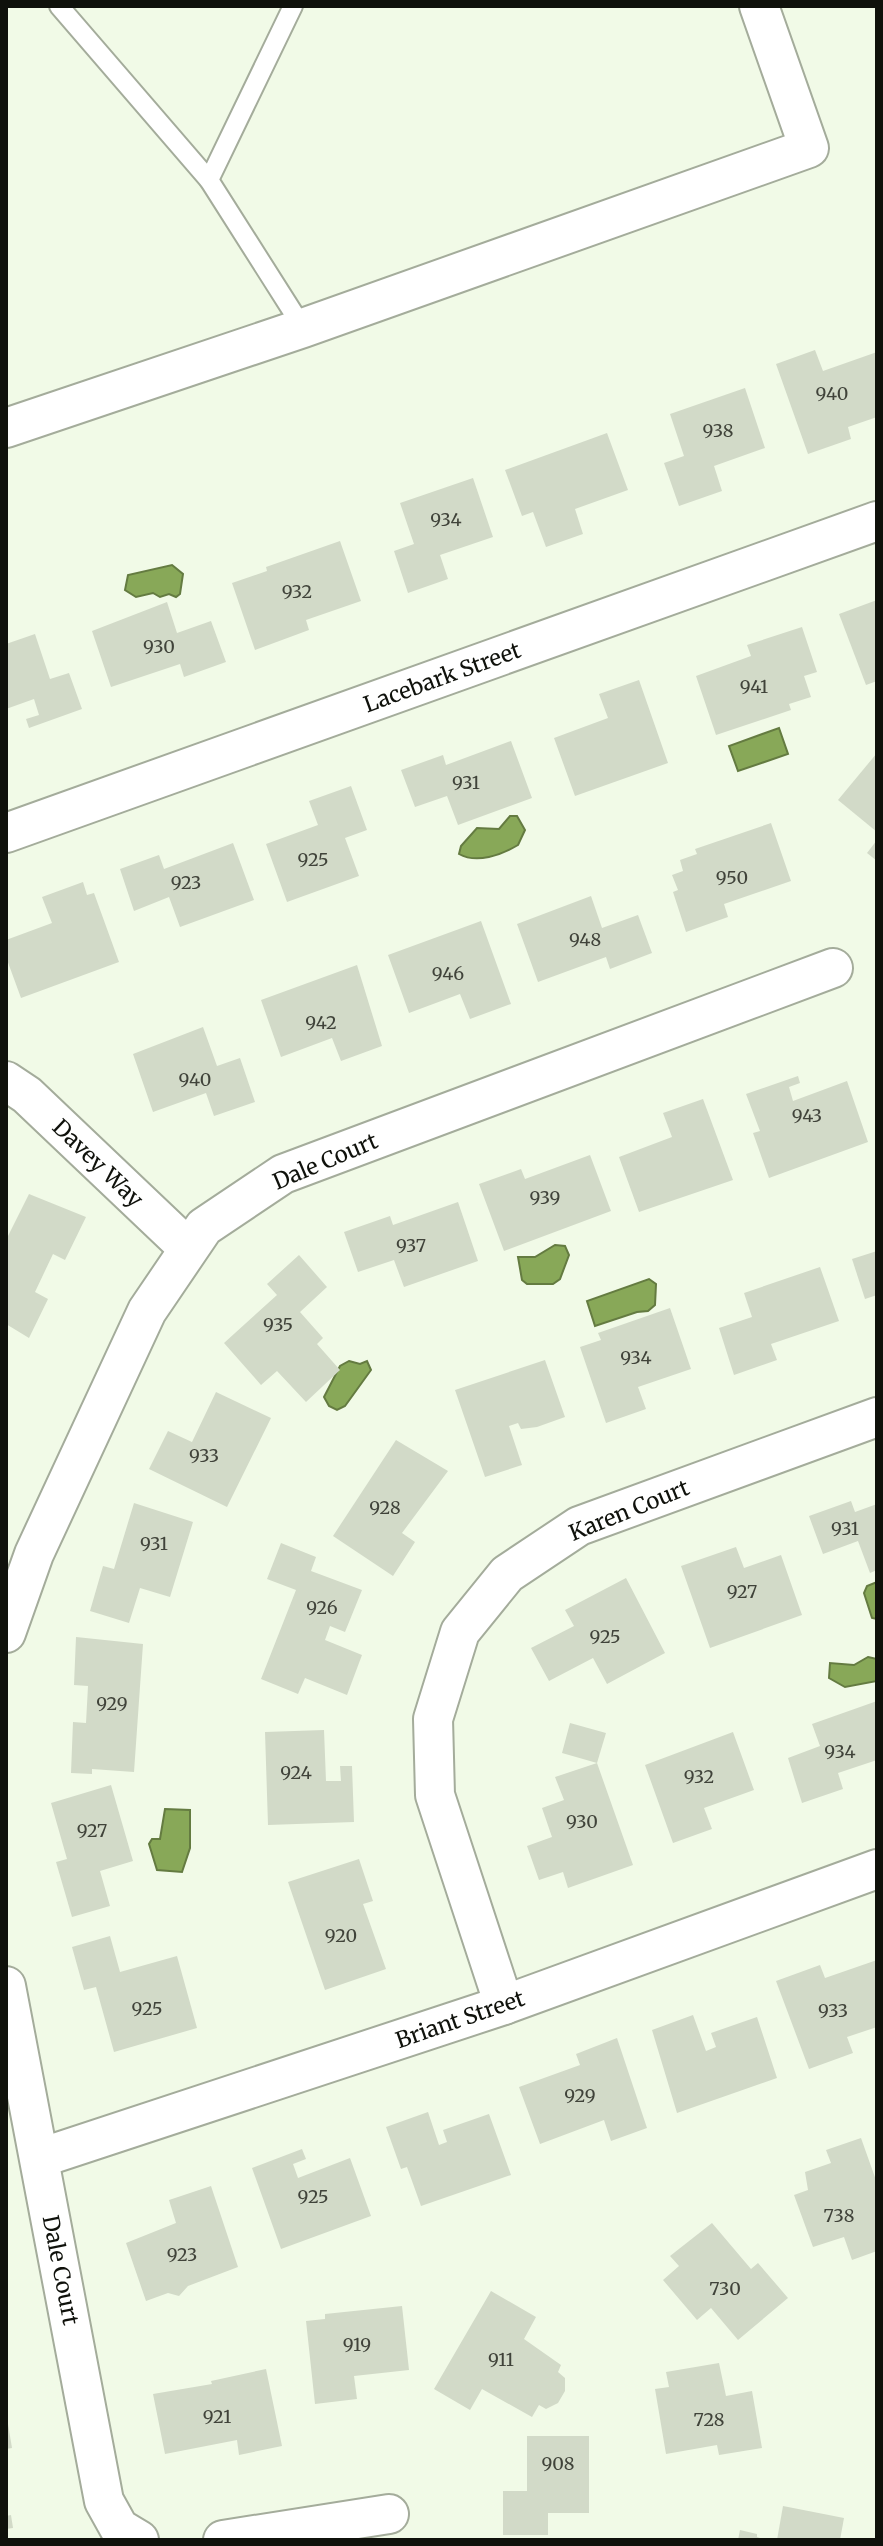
<svg xmlns="http://www.w3.org/2000/svg" width="883" height="2546" font-family="Merriweather,serif">
	<rect width="100%" height="100%" fill="#f1fae7"/>
	<g fill="#88a858" stroke="#647b41" stroke-width="2">
		<polygon points="172,565 183,574 180,594 176,597 169,594 160,597 153,593 136,597 125,590 128,575"/>
		<polygon points="779,728 788,754 738,771 729,746"/>
		<path d="M510,816H517L525,830L518,845C501,855 477,864 459,854L461,846L477,828L499,829Z"/>
		<polygon points="555,1245 565,1246 569,1255 560,1279 553,1284 527,1284 522,1280 518,1257 535,1257"/>
		<polygon points="649,1279 656,1284 655,1305 648,1311 637,1312 595,1326 587,1301"/>
		<polygon points="349,1361 360,1364 367,1361 371,1370 345,1406 337,1410 329,1406 324,1397 340,1366"/>
		<polygon points="877,1582 877,1619 872,1618 864,1593 867,1586"/>
		<polygon points="868,1657 877,1659 877,1681 845,1687 829,1678 830,1663 854,1665"/>
		<polygon points="165,1809 190,1810 190,1848 182,1872 157,1870 149,1844 152,1839 160,1839"/>
	</g>
	<g fill="#d2dac8">
		<polygon points="815,350 823,371 877,352 877,417 848,427 851,439 808,454 776,364"/>
		<polygon points="745,388 765,448 714,466 722,491 679,506 664,463 684,456 670,414"/>
		<polygon points="607,433 628,490 575,509 583,534 546,547 533,512 522,516 505,470"/>
		<polygon points="473,478 493,537 440,555 448,579 408,593 394,551 414,544 400,503"/>
		<polygon points="340,541 361,601 306,620 309,630 255,650 232,583 267,571 266,567"/>
		<polygon points="877,600 877,681 866,685 839,614"/>
		<polygon points="167,602 177,633 211,621 226,662 184,677 180,664 111,687 92,631"/>
		<polygon points="802,627 817,672 804,676 811,697 789,704 791,710 716,735 696,676 751,656 747,645"/>
		<polygon points="35,634 50,679 69,673 82,709 29,728 26,719 39,715 34,699 6,709 6,644"/>
		<polygon points="639,680 668,763 575,796 554,738 608,718 599,694"/>
		<polygon points="511,741 532,798 458,825 447,796 415,807 401,770 443,755 446,765"/>
		<polygon points="877,753 877,832 838,800"/>
		<polygon points="351,786 367,830 345,838 359,876 287,902 266,844 318,825 309,801"/>
		<polygon points="771,823 791,881 724,904 728,917 686,932 673,892 678,890 672,875 683,871 680,860 697,854 695,849"/>
		<polygon points="877,840 877,861 867,853"/>
		<polygon points="233,843 254,900 180,927 169,897 134,911 120,869 159,855 164,869"/>
		<polygon points="83,882 87,895 94,893 119,962 21,998 6,957 6,940 52,923 42,897"/>
		<polygon points="591,896 602,928 638,915 652,953 610,969 606,957 538,982 517,924"/>
		<polygon points="481,921 511,1004 470,1019 460,994 409,1013 388,955"/>
		<polygon points="357,965 382,1046 341,1061 332,1038 281,1057 261,1000"/>
		<polygon points="203,1027 217,1066 240,1058 255,1102 214,1116 206,1093 153,1112 133,1054"/>
		<polygon points="798,1076 800,1083 789,1087 793,1101 847,1081 868,1142 769,1178 753,1133 760,1131 746,1094"/>
		<polygon points="703,1099 733,1180 639,1212 619,1157 672,1137 663,1113"/>
		<polygon points="590,1155 611,1211 504,1251 479,1184 521,1169 525,1179"/>
		<polygon points="29,1194 86,1217 65,1260 53,1254 35,1292 48,1299 29,1338 6,1324 6,1240"/>
		<polygon points="458,1202 478,1261 404,1287 394,1260 358,1272 344,1232 390,1216 393,1225"/>
		<polygon points="877,1251 877,1295 865,1299 852,1259"/>
		<polygon points="299,1255 327,1287 300,1312 323,1338 317,1344 340,1370 306,1402 277,1371 261,1385 224,1343 277,1295 267,1284"/>
		<polygon points="820,1267 839,1321 771,1344 777,1360 734,1375 719,1328 752,1317 744,1293"/>
		<polygon points="670,1308 691,1369 638,1387 646,1409 606,1423 580,1347 601,1340 598,1333"/>
		<polygon points="545,1360 565,1417 537,1427 521,1429 518,1423 509,1426 522,1465 485,1477 455,1390"/>
		<polygon points="216,1392 271,1418 227,1507 149,1469 168,1431 192,1442"/>
		<polygon points="396,1440 448,1471 402,1533 415,1542 393,1576 333,1536"/>
		<polygon points="851,1501 855,1512 877,1504 877,1570 870,1573 858,1541 823,1554 809,1516"/>
		<polygon points="134,1503 193,1522 170,1597 140,1588 129,1623 90,1611 103,1566 114,1569"/>
		<polygon points="281,1543 316,1557 311,1571 362,1590 345,1632 330,1626 325,1640 362,1655 347,1695 305,1678 298,1694 261,1679 296,1590 267,1579"/>
		<polygon points="736,1547 744,1568 781,1555 802,1615 710,1648 681,1566"/>
		<polygon points="626,1578 665,1653 607,1684 593,1658 549,1681 531,1648 574,1626 565,1610"/>
		<polygon points="76,1637 143,1644 134,1772 92,1769 92,1774 71,1773 73,1722 86,1723 88,1686 74,1685"/>
		<polygon points="877,1701 877,1760 838,1773 843,1789 802,1803 788,1758 820,1746 812,1724"/>
		<polygon points="570,1723 606,1733 597,1763 562,1753"/>
		<polygon points="324,1730 326,1781 341,1781 340,1766 352,1766 354,1822 268,1825 265,1732"/>
		<polygon points="733,1732 754,1790 704,1808 712,1829 673,1843 645,1765"/>
		<polygon points="597,1763 633,1865 568,1888 563,1872 539,1880 527,1846 552,1837 542,1808 564,1800 555,1777"/>
		<polygon points="111,1785 133,1861 100,1871 110,1906 72,1917 56,1862 67,1859 51,1803"/>
		<polygon points="359,1859 373,1901 363,1904 386,1969 325,1990 288,1882"/>
		<polygon points="110,1936 120,1972 177,1956 197,2028 114,2052 96,1987 84,1990 72,1947"/>
		<polygon points="877,1960 877,2027 847,2037 853,2053 809,2069 776,1981 820,1965 825,1978"/>
		<polygon points="693,2015 706,2051 716,2047 711,2033 757,2017 777,2078 677,2113 652,2030"/>
		<polygon points="617,2038 647,2128 611,2141 604,2120 540,2144 519,2087 580,2065 576,2054"/>
		<polygon points="428,2112 439,2145 447,2142 443,2130 489,2114 511,2175 421,2206 407,2167 401,2169 386,2127"/>
		<polygon points="861,2138 877,2183 877,2251 852,2260 844,2237 813,2247 794,2195 808,2190 805,2172 831,2163 826,2150"/>
		<polygon points="302,2149 306,2159 293,2164 298,2178 350,2158 371,2216 281,2249 252,2168"/>
		<polygon points="211,2186 238,2267 188,2286 179,2296 168,2293 146,2301 126,2243 176,2223 169,2200"/>
		<polygon points="712,2223 751,2269 758,2263 788,2298 738,2340 711,2308 697,2320 663,2280 679,2266 670,2256"/>
		<polygon points="491,2291 536,2317 524,2339 561,2365 558,2372 565,2378 565,2391 558,2403 546,2409 539,2405 532,2417 482,2389 470,2410 434,2389"/>
		<polygon points="402,2306 409,2370 354,2376 357,2399 315,2404 306,2321 325,2319 325,2314"/>
		<polygon points="719,2363 726,2396 752,2391 762,2448 719,2455 717,2445 666,2454 655,2389 669,2387 666,2372"/>
		<polygon points="266,2369 282,2446 239,2455 237,2440 165,2454 153,2394 212,2384 211,2381"/>
		<polygon points="8,2424 12,2448 6,2449 6,2425"/>
		<polygon points="527,2436 589,2436 589,2513 548,2513 548,2535 503,2535 503,2491 527,2491"/>
		<polygon points="783,2506 844,2518 840,2540 777,2540"/>
		<polygon points="11,2515 13,2528 6,2529 6,2516"/>
		<polygon points="740,2530 757,2534 757,2537 766,2540 738,2540"/>
	</g>
	<g fill="none" stroke-linecap="round" stroke-linejoin="round">
		<g stroke="#a4ac9b" stroke-width="22">
			<g id="service">
				<polyline points="59,6 209,180"/>
				<polyline points="293,6 209,180 303,328"/>
			</g>
		</g>
		<g stroke="#a4ac9b" stroke-width="42">
			<g id="minor">
				<polyline points="6,428 303,328 809,148 759,6"/>
				<polyline points="6,833 877,521"/>
				<polyline points="6,1081 27,1095 188,1248"/>
				<polyline points="6,1633 34,1554 147,1311 204,1227 283,1174 833,968"/>
				<polyline points="6,1986 104,2501 119,2528 139,2540"/>
				<polyline points="504,2005 435,1795 433,1719 460,1632 507,1574 579,1526 877,1417"/>
				<polyline points="40,2158 504,2005 877,1869"/>
				<polyline points="223,2540 389,2514"/>
			</g>
		</g>
		<use href="#service" stroke="#fff" stroke-width="18"/>
		<use href="#minor" stroke="#fff" stroke-width="38"/>
	</g>
	<g text-anchor="middle" stroke-width="8" stroke-linejoin="round" paint-order="stroke">
		<g font-size="18" fill="#40433a">
			<text x="832" y="400">940</text>
			<text x="718" y="437">938</text>
			<text x="446" y="526">934</text>
			<text x="297" y="598">932</text>
			<text x="159" y="653">930</text>
			<text x="754" y="693">941</text>
			<text x="466" y="789">931</text>
			<text x="313" y="866">925</text>
			<text x="732" y="884">950</text>
			<text x="186" y="889">923</text>
			<text x="585" y="946">948</text>
			<text x="448" y="980">946</text>
			<text x="321" y="1029">942</text>
			<text x="195" y="1086">940</text>
			<text x="807" y="1122">943</text>
			<text x="545" y="1204">939</text>
			<text x="411" y="1252">937</text>
			<text x="278" y="1331">935</text>
			<text x="636" y="1364">934</text>
			<text x="204" y="1462">933</text>
			<text x="385" y="1514">928</text>
			<text x="845" y="1535">931</text>
			<text x="154" y="1550">931</text>
			<text x="742" y="1598">927</text>
			<text x="322" y="1614">926</text>
			<text x="605" y="1643">925</text>
			<text x="112" y="1710">929</text>
			<text x="840" y="1758">934</text>
			<text x="296" y="1779">924</text>
			<text x="699" y="1783">932</text>
			<text x="582" y="1828">930</text>
			<text x="92" y="1837">927</text>
			<text x="341" y="1942">920</text>
			<text x="147" y="2015">925</text>
			<text x="833" y="2017">933</text>
			<text x="580" y="2102">929</text>
			<text x="313" y="2203">925</text>
			<text x="839" y="2222">738</text>
			<text x="182" y="2261">923</text>
			<text x="725" y="2295">730</text>
			<text x="357" y="2351">919</text>
			<text x="501" y="2366">911</text>
			<text x="217" y="2423">921</text>
			<text x="709" y="2426">728</text>
			<text x="558" y="2470">908</text>
		</g>
		<g font-size="22" fill="#0f110b" stroke="#fff">
			<text transform="translate(442 677) rotate(-20)" y="8">Lacebark Street</text>
			<text transform="translate(325 1161) rotate(-23)" y="8">Dale Court</text>
			<text transform="translate(98 1163) rotate(44)" y="8">Davey Way</text>
			<text transform="translate(629 1510) rotate(-22)" y="8">Karen Court</text>
			<text transform="translate(460 2019) rotate(-19)" y="8">Briant Street</text>
			<text transform="translate(61 2270) rotate(79)" y="8">Dale Court</text>
		</g>
	</g>
	<rect width="883" height="2546" fill="none" stroke="#0f110b" stroke-width="16"/>
</svg>
